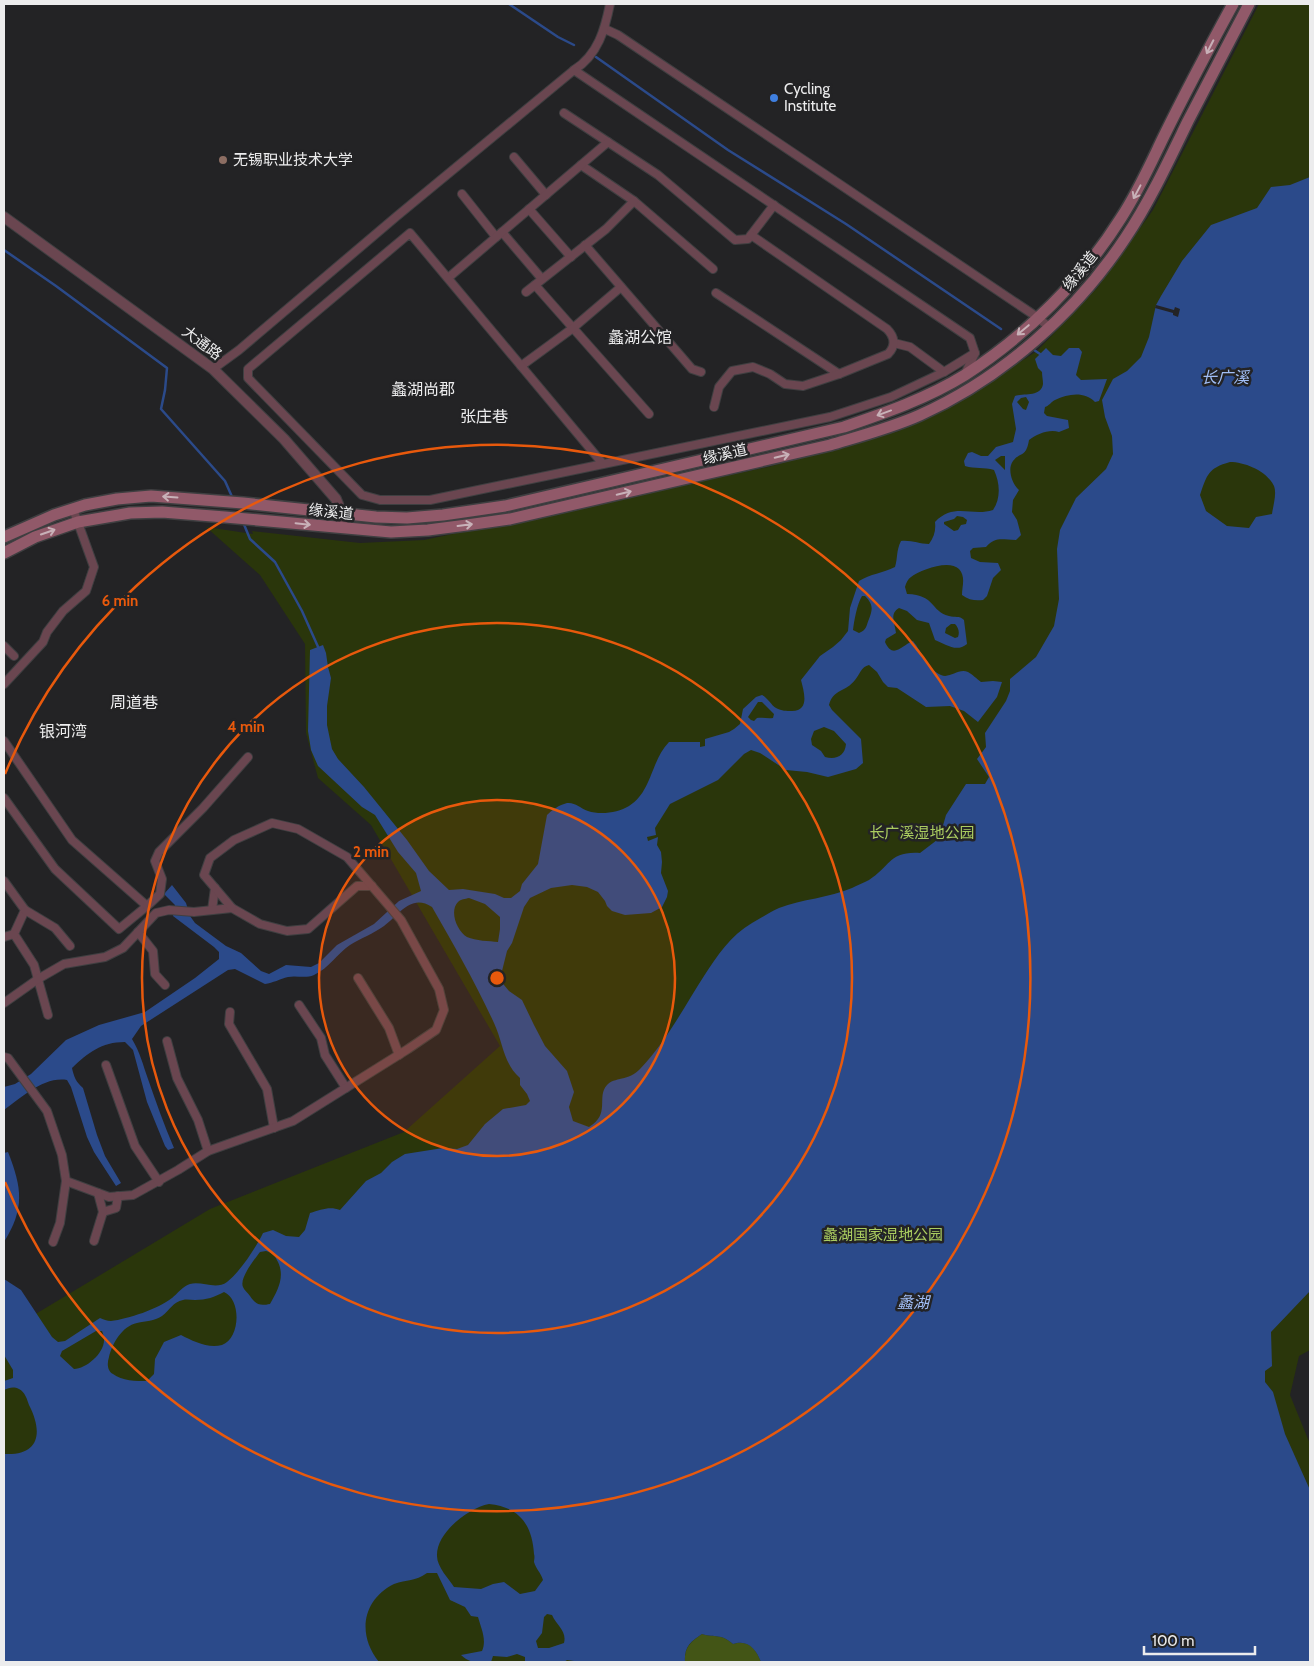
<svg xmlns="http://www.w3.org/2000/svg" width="1314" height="1666" font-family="Cabin,'Noto Sans SC',sans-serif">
	<rect width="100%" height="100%" fill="#232325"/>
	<polygon fill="#2a360b" points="1259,4 1310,4 1310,1350 1299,1356 1290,1395 1310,1444 1310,1662 4,1662 4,1333 210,1209 404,1132 500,1046 371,825 318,778 306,733 305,644 260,575 206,527 253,534 252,531 360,543 424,540 768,467 899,431 978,389 1037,351 1097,288 1153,210"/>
	<path fill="#435516" d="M702,1634C716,1638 720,1633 733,1644C749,1639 756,1649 761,1662H685C684,1648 690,1642 702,1634Z"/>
	<g fill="#2b4a8a" fill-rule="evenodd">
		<path d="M1310,177V1291L1271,1332L1272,1366L1265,1371V1382L1273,1392L1285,1434L1310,1490V1662H761C756,1649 748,1639 733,1644C720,1633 716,1638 702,1634C690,1642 684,1647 685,1662H581L567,1660L564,1662H525V1657L517,1654L507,1657L493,1656L491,1662C479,1662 470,1664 461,1655L482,1651C487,1640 481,1628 478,1617L471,1616L465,1607L450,1600L437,1573H427C415,1582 407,1579 394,1584C362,1600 357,1635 379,1662H4V1454C40,1456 43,1432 29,1405C27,1399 25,1392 19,1389C13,1386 9,1388 4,1390V1381L13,1378V1370L4,1355V1279L21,1290L52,1337L58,1342L65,1341L100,1318C103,1319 107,1321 111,1321C128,1319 158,1309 172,1298C177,1294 183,1286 190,1284C202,1281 216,1290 227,1282C240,1272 257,1246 263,1233L273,1230L286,1236L299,1237L305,1230L310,1213C321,1210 329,1206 340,1210L366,1181L381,1173L392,1162L405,1154L443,1148L457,1149L468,1145L485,1124L503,1109L526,1105L530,1101L527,1094L520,1085V1078C503,1063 503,1042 494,1023C476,984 454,945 432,907C411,893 399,915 384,926C373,934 361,938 350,945C337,954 329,968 314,975C305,979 297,975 288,977C280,979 273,983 265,984L235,969L228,970L141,1026L132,1039C140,1052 143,1065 148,1079C156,1102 164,1125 174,1148L168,1150L165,1146L147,1102L133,1050L125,1042C101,1042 88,1053 72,1068C74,1077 76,1082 83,1088L97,1135L105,1156L121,1183L116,1186L94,1152L87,1137L71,1087L67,1080C44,1076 21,1098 4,1110V1087L15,1084L31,1074L66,1040L99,1025L145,1012L195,978L219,959V952L214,947L173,916L175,905L164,894L172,885L186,903L190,916L195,923L226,946L241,953L261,971L269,974L286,965L311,967L319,963L337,945L374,924L399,901L421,891L416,873L398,852L375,815L362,807L318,766L311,750L308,731L310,650L323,645L326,653L328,667L331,678L327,706V725L332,749L338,759L364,787L407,840L429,871L449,890L463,889L495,894L504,898H511L520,891L522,884L538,864L547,815C552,810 559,805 567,803C575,802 580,808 588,811C600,815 618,813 629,806C652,792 651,760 669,742H700V747L705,746V739L729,732L734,729L740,724L743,709L756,697L762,695C768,698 771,705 776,708C782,711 786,711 792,711C810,711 804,692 801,680L820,656L833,647L841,640L848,631L850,608L859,581C870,574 883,573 895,567C898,557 896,551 901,541C912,540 919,544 929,544C934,537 936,531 935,522C954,502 972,517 993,510C1001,498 1000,483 994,470C984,467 975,469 965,466L964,461L968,453L972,452L981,456H988L996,447L1013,442L1016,429L1012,404L1015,396C1025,393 1041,397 1043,384C1043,380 1042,376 1042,372L1038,368L1035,359L1046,348L1053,355L1061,356L1069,348H1079L1082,352L1076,375L1081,380L1107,379L1099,401L1095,402C1084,391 1068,394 1055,400C1051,402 1049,406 1045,407L1044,413L1047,416L1068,420L1069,428L1059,432C1049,429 1037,434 1029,440C1026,458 1021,451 1013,461C1007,469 1012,484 1019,490L1013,500L1012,512L1017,520L1021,535L1016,540C1002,540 996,536 986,547L973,548L970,551L971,558L980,562L998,563L1001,570L993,578L987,596L983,600C975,601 969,600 962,595C962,586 966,577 959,569C949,559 920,570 911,577C908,579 906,583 905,587L907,594C936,595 930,611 949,616C955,618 959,615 964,620L967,644C956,653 946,644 935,640L929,623L917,620L907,611L899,608C889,614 895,623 896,633L886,639L885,642C893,660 902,645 913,641C922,652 927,669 941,675C950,679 958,668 968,672C972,674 977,679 981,682L993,681L1002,682L997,697L978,722L964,711L950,706L926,707L897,688L888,687L883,682L877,672L869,665C861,667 860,674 855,680C846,692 833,689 829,705L832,710L861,739L863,763L856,769L828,777L807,772L786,770L760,753L751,750L744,754L718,780L670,804L655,828L656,835L647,837L648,841L658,837L657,845L661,852L662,862L661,873L668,891L667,897L662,907L651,913L625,915L612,911L607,906L605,901L598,892L587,887L572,885L551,888L530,898L524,907L512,943L507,951L501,975L504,985L509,991L522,1000L534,1025L545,1046L567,1071L574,1092L569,1107L573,1121L589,1127C611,1114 596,1097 607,1085C614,1077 629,1081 640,1069C666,1042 684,1007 704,976C717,956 731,935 752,923C761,918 770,912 779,908C802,899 829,898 852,888C857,885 864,883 869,880C890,867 889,851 920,853L937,840L942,829L946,815L966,784H985L989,777L977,759L986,747L985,733L1006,701L1010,691V679L1036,657L1054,626L1059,599L1057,549L1060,530L1076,498L1106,469L1113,454L1112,436L1105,417L1102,400L1113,379L1127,371L1141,357L1149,337L1156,305L1161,296L1182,261L1211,225L1257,208L1271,187L1290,185ZM1026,397L1029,402L1026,410L1023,409L1017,402L1021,398ZM1001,456H1005V470L995,460ZM1230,462C1245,462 1267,471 1274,486C1277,494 1273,506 1272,514L1256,517L1249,528L1227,526L1206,511L1200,495C1207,475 1208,468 1230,462ZM957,516L963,517L967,520L966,524L961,525L958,530L954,531L944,524V522L954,519ZM862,596H865C873,604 873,609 869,619C866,626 867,630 859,633L853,630C854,621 857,604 862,596ZM951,624H955C958,627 960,632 958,637L955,638L945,633L946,628ZM758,702H762L774,714L773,718C767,719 763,717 757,718L754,721L751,720L748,717ZM824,727L834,731L846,744C845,756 836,760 825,757L821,751L812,745L811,739L814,731ZM469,898L485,904L500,917V929L498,942C489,941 476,941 467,937C457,931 449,911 458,902C461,899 465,899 469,898ZM266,1251C273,1253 275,1256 278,1262C285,1277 278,1290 270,1304C260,1306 256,1305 250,1296C248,1293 244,1290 243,1287C239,1278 255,1259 260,1252ZM224,1292C242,1300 240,1339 222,1345C208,1349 193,1341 181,1335L164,1342L155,1359L154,1374L147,1381C136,1381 122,1381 113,1374C107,1371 107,1363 109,1357C112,1344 122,1326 137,1323C146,1321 154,1321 162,1316C170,1310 173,1302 183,1300C187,1299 191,1300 195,1300C206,1300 215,1297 224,1292ZM96,1331H102C103,1334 104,1336 104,1339C105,1353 86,1369 74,1369L60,1356L62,1351ZM489,1504C519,1507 532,1524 534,1554C535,1557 534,1560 534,1562C536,1569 541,1573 543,1580L535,1591L520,1594L504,1582L493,1584L481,1589L454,1587C449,1579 437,1567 437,1556C436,1533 468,1508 489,1504ZM547,1614L552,1615C557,1626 567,1631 564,1643L549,1648H538L536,1641L542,1633L544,1617Z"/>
		<path d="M8,1152C22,1188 25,1208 4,1242V1153Z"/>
	</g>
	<polygon fill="#232325" points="1156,305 1174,310 1175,307 1180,309 1178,317 1173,315 1173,313 1155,308"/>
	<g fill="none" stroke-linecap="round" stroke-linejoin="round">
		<g stroke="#2b4a8a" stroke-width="2.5">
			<polyline points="509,4 558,37 574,45"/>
			<polyline points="596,57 728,150 846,224 1001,329"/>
			<polyline points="4,250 56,286 167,368 165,390 161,409 225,481 233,499"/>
			<polyline points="1031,348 1040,354"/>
			<polyline points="243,522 250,539 275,562 302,611 319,649"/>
		</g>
		<g stroke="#3f3f41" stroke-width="10">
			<g id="minor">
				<polyline points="605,29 618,35 1037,317 1049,327"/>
				<path d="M574,70C598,55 605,29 610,4"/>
				<polyline points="564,113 658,175 735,240 748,239 774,205"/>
				<polyline points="514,157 546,195"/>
				<polyline points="581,165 634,201 713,269"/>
				<polyline points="462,194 496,237"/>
				<polyline points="529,209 571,257"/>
				<polyline points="502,232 542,279"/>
				<polyline points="585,245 692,369 701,372"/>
				<polyline points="448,278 608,142"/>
				<polyline points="535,285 649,414"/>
				<polyline points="526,292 606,229 634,201"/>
				<polyline points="716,293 839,374"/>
				<polyline points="894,343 910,347 944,372"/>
				<polyline points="521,366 573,328 621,287"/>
				<polyline points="213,369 239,350 397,216 574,70 970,338 975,353 965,374"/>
				<path d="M714,407L719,387L732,371L753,367L770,374L785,384L803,386L839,374L888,354C896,346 895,337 887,329L751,235"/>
				<polyline points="603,464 410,233 248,369 248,378 362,495 380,500 430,500 830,417 891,397 944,372 975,353"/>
				<polyline points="4,646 14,656"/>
				<polyline points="4,684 43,642 47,632 63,611 86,591 94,567 73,509"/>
				<polyline points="4,741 72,840 147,906 119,929 55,869 4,798"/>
				<polyline points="4,881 25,910 14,934 34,965 48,1015"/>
				<polyline points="147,906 160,894 162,879 155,861 159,852 203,808 248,757"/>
				<polyline points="25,910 55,928 70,946"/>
				<polyline points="212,910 215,888"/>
				<polyline points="138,932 153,951 155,974 165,985"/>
				<polyline points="4,937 14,934"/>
				<polyline points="358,978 389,1028 399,1055"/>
				<polyline points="4,1003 38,979 64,964 105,957 123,948 156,913 169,910 194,912 232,908 260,924 287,931 308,929 357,886 372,886"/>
				<polyline points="299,1005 321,1038 325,1055 346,1088"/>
				<polyline points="230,1012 229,1024 267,1089 274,1128"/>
				<polyline points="167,1041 177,1078 198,1120 208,1151"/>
				<polyline points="4,1057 8,1058 47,1111 62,1155 66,1181 109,1197 133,1195 178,1170 208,1151 293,1121 408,1049 436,1030 444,1010 439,989 401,920 347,857 298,829 272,823 234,840 210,858 204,875 232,908"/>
				<polyline points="106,1065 135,1146 159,1182"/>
				<polyline points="103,1212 116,1208 118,1196"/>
				<polyline points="94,1241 103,1212 98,1193"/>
				<polyline points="53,1242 60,1223 66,1181"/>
			</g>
		</g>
		<g stroke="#3f3f41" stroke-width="12">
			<polyline id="tertiary" points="4,217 213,369 284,439 336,499 342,514 343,528"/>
		</g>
		<g stroke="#3f3f41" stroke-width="14">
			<g id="secondary">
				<path d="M4,537L54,515L85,505L117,499L151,496L243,503L376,517L407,518L443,515L505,506L844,427C885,413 928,398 965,375C1027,335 1082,280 1121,218C1138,192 1150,165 1163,138C1185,93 1209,48 1233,4"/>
				<path d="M4,553L35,537L78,522L130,513L162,512L225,517L391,532L428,530L467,525L510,519L830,445C860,436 891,428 920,415C1002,378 1076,313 1126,237C1150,201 1169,160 1188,121C1208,82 1229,43 1249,4"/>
			</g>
		</g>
		<use href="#minor" stroke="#6a4650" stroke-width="8"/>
		<use href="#tertiary" stroke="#6a4650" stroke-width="10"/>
		<use href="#secondary" stroke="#915969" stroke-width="11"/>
	</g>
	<defs><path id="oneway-shaft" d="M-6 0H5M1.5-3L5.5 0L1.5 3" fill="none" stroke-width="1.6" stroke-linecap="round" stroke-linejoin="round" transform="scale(1.25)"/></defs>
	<g stroke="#c8b1b8">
		<use href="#oneway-shaft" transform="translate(1210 47) rotate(117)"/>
		<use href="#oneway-shaft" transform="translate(1137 192) rotate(118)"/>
		<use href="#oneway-shaft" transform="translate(1023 330) rotate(140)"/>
		<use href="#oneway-shaft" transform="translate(884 413) rotate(160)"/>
		<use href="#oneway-shaft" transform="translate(782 456) rotate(-13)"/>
		<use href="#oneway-shaft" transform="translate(624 493) rotate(-13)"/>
		<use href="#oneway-shaft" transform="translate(170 497) rotate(-176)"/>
		<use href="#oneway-shaft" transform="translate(303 524) rotate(6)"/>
		<use href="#oneway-shaft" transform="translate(465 525) rotate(-7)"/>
		<use href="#oneway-shaft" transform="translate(48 532) rotate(-19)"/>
	</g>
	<circle cx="497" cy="978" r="178" fill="#e8590c" fill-opacity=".12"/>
	<g fill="none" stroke="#e8590c" stroke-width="2.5">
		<circle cx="497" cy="978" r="178"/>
		<circle cx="497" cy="978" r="355"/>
		<path d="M5 774A533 533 0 1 1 5 1182"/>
	</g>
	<circle fill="#3f7fe0" stroke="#232325" stroke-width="2" cx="774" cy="98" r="5"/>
	<circle fill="#8d6e63" stroke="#232325" stroke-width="2" cx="223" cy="160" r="5"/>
	<g text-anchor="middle" stroke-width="5" stroke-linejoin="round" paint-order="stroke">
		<g font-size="15" fill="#ececed" stroke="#232325" text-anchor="start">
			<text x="784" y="94">Cycling<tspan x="784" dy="17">Institute</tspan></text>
			<text x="233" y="165">无锡职业技术大学</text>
		</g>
		<g font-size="15" fill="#ececed" stroke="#232325">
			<text transform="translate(1080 271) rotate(-51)" y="5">缘溪道</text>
			<text transform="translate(202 343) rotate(37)" y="5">大通路</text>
			<text transform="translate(725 454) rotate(-13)" y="5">缘溪道</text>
			<text transform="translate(331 512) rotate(6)" y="5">缘溪道</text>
		</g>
		<g font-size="15" fill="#abcd60" stroke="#232325">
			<text x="922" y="838">长广溪湿地公园</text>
			<text x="883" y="1240">蠡湖国家湿地公园</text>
		</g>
		<g font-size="16" fill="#ececed" stroke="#232325">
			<text x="640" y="343">蠡湖公馆</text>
			<text x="423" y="395">蠡湖尚郡</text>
			<text x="484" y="422">张庄巷</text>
			<text x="134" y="708">周道巷</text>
			<text x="63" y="737">银河湾</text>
		</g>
		<g font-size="16" font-style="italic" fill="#a1bef6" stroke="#232325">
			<text x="1225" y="383">长广溪</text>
			<text x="913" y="1308">蠡湖</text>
		</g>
	</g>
	<circle cx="497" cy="978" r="8" fill="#e8590c" stroke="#232325" stroke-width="2.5"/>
	<g font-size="15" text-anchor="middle" font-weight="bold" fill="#e8590c" stroke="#232325" stroke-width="5" stroke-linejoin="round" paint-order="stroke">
		<text x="120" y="606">6 min</text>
		<text x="246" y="732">4 min</text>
		<text x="371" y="857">2 min</text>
	</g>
	<rect width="1314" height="1666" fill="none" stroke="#ececed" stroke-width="10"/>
	<path d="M1144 1646v8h111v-8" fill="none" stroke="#ececed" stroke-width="2.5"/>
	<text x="1152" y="1646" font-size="15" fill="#ececed" stroke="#232325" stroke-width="4" paint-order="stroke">100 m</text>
</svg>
